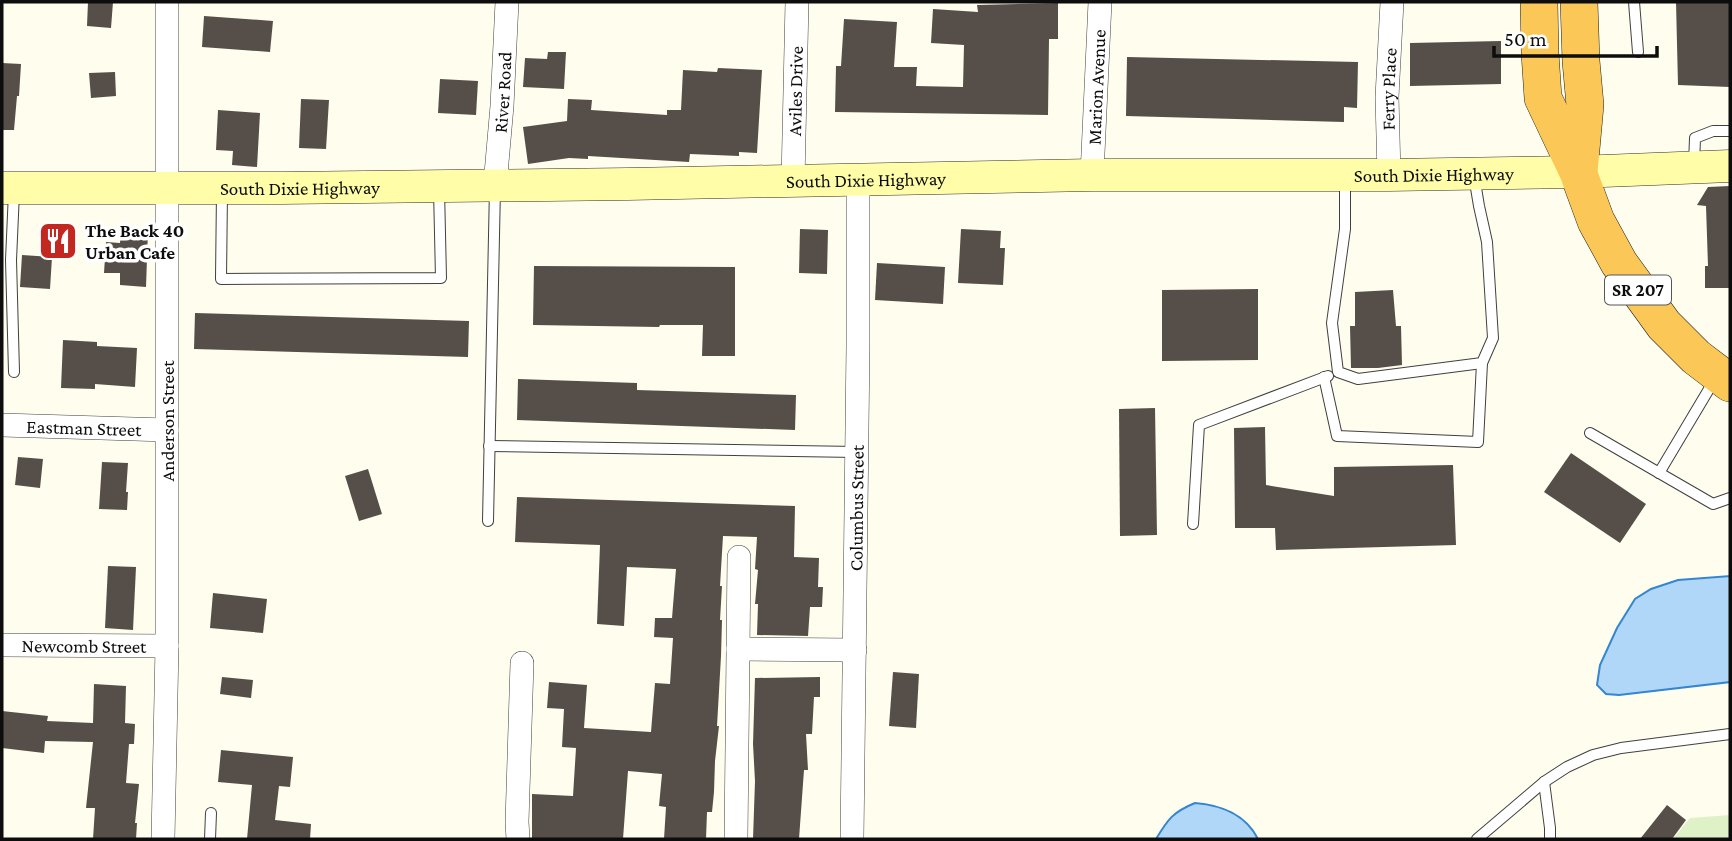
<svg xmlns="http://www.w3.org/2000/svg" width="1732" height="841" font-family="'Crimson Pro',serif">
	<rect width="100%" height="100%" fill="#fffded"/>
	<polygon fill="#dff1c7" points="1730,815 1730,839 1673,839 1690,818"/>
	<g fill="#b0d7f8" stroke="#3485d2" stroke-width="2">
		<polygon points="1730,576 1730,682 1619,695 1606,694 1597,685 1600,665 1617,628 1635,599 1651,589 1678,580"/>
		<path d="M1195,803C1221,805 1246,815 1258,839H1156C1168,819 1173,812 1195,803Z"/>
	</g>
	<g fill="#564f49">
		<polygon points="88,2 113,2 111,28 87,26"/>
		<polygon points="1676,2 1730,2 1730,87 1678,85"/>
		<polygon points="1058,3 1058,39 1049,39 1048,115 835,112 836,66 841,66 844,19 897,22 894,67 917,67 916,86 963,87 964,45 931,43 933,9 978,12 977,5"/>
		<polygon points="204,16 273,21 270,52 202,47"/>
		<polygon points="1501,41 1501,84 1410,86 1410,43"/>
		<polygon points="548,52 566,52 564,89 523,87 525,58 547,59"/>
		<polygon points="1127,57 1358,62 1357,108 1344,107 1344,122 1126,116"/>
		<polygon points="2,63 21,64 19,96 17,96 14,130 2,130"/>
		<polygon points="718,68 762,70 757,153 739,152 739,156 690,154 689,162 588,156 588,159 569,158 528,164 523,127 567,121 568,99 592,100 591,110 667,115 667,110 681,110 683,70 717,72"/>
		<polygon points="115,72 116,96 91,98 89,73"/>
		<polygon points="440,79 478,81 476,115 438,113"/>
		<polygon points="301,99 329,100 326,149 299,148"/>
		<polygon points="218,110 260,113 257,167 232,165 233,151 216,150"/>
		<polygon points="1730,186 1730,288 1705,288 1705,266 1708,266 1706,206 1697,205 1708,187"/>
		<polygon points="121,228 148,230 146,287 120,285 120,273 104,273 106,242 120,243"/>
		<polygon points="800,229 828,230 827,274 799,273"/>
		<polygon points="961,229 1001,231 1000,248 1005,248 1003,285 958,283"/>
		<polygon points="22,255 52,257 50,289 20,287"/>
		<polygon points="877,263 945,267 943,304 875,300"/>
		<polygon points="534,266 735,267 735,356 702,356 703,325 660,325 659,327 533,325"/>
		<polygon points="1258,289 1258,360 1162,361 1162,290"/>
		<polygon points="1393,290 1396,326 1401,326 1402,365 1378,368 1351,368 1350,326 1355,326 1355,292"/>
		<polygon points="195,313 469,321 468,357 194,349"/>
		<polygon points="63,340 97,342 97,346 137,348 135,387 95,384 95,389 61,388"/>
		<polygon points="518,379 637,383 637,390 796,395 795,430 517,420"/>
		<polygon points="1155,408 1157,535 1120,536 1119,409"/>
		<polygon points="1265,427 1266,485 1334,496 1334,467 1453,465 1456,545 1276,550 1275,528 1235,528 1234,428"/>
		<polygon points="1571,453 1646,504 1620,543 1544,492"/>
		<polygon points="18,457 43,459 40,488 15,485"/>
		<polygon points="102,462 128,463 126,492 128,492 127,510 99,509"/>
		<polygon points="368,469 382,514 359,521 345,476"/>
		<polygon points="517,497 795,506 794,557 819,558 818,587 823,587 822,607 810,607 808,636 757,635 758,604 755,604 758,570 755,569 757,537 723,536 720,586 722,586 720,620 722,620 721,656 717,726 719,726 715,761 714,792 712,812 707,812 706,839 664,839 666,807 659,806 662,774 628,771 623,839 532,839 532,794 573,796 576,748 562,747 564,709 547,708 549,682 587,685 584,728 651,732 655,683 670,684 673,638 654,637 655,618 672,618 676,569 627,567 624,626 597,624 600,545 515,542"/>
		<polygon points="108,566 136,567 133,630 105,628"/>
		<polygon points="213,593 267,599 263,633 210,628"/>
		<polygon points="893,672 919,674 916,728 889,726"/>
		<polygon points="222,677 253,680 251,698 220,694"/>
		<polygon points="820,677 820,697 814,697 812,734 806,734 808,770 804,770 799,839 753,839 755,781 753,744 755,678"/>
		<polygon points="94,684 126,686 125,723 135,724 134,744 129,744 126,783 139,784 135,823 137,823 136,839 93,839 95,808 86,808 93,742 45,741 44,753 2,748 2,711 48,716 47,721 93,723"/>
		<polygon points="221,750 293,757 290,787 279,786 275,820 311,824 310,839 247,839 252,785 218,782"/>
		<polygon points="1667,805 1686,820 1672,839 1640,839"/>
	</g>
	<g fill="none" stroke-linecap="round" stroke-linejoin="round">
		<g stroke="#404040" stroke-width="12">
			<g id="service">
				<polyline points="1634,2 1638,52"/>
				<polyline points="1694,165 1695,138 1713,131 1730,131"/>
				<polyline points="1345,178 1345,229 1332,323 1338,372 1358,379 1482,363 1493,338 1487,242 1479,206 1474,176"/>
				<polyline points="14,192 11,260 14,372"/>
				<polyline points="222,192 221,279 441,278 439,189"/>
				<polyline points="1324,377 1337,436 1478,442 1482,363"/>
				<polyline points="1590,433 1713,504 1730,498"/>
				<polyline points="489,446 857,452"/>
				<polyline points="1659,473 1715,379"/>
				<polyline points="488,521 495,188"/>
				<polyline points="1193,524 1199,425 1328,376"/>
				<polyline points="1544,782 1550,828 1550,839"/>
				<polyline points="210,839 211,813"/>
				<polyline points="1477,839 1544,782 1567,767 1593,755 1621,748 1730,734"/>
			</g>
		</g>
		<g stroke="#404040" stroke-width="24">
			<g id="minor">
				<path id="s1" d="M1092,175L1100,2"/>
				<path id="s2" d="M1389,175L1387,97L1392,2"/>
				<path id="s3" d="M793,180L797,2"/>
				<path id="s4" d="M495,185L502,106L507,2"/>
				<path id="s5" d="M2,425L167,430"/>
				<path id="s6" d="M2,645L167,646"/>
				<polyline points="738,649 855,650"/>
				<polyline points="163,839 167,646 167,2"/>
				<polyline points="518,839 517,822 522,663"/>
				<polyline points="736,839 739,557"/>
				<path id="s7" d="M852,839L858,346V179"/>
			</g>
		</g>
		<g stroke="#2f2f2f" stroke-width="33">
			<g id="secondary">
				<path id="s8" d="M2,188H282L628,184L1092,175H1389L1578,172L1730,166"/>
			</g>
		</g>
		<g stroke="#1e1e1e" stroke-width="38">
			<g id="trunk">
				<polyline points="1539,2 1540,53 1543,98 1578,172 1596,221 1619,263 1664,325 1696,357 1730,383"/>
				<polyline points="1579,171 1585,105 1581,61 1579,2"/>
			</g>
		</g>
		<use href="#service" stroke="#fff" stroke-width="10"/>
		<use href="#minor" stroke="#fff" stroke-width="23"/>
		<use href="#secondary" stroke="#fffda8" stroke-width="32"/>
		<use href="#trunk" stroke="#fbc858" stroke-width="37"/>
	</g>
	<defs>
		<g id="restaurant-square" transform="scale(2.0125)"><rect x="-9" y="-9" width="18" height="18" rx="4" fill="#c22720" stroke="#fff"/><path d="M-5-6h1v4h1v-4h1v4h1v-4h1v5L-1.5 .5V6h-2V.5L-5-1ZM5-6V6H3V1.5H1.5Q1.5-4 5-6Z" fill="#fff"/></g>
	</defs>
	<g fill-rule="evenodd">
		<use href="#restaurant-square" x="58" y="241"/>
	</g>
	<g text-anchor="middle" stroke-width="7" stroke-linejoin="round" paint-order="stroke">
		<rect fill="#fff" stroke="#565656" stroke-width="2" x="1605" y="275.5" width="66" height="29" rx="5"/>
		<g font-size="18" font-weight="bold" fill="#0d0d0d">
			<text x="1638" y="296">SR 207</text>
		</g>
		<g font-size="19" fill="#0d0d0d" stroke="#fff">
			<text dy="7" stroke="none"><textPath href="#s1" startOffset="88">Marion Avenue</textPath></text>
			<text dy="7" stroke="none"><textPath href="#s2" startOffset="86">Ferry Place</textPath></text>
			<text dy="7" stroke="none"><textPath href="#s3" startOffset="89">Aviles Drive</textPath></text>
			<text dy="7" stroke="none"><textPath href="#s4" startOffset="93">River Road</textPath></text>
			<text dy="7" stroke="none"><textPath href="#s8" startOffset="1432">South Dixie Highway</textPath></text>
			<text dy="7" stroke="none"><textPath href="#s8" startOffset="864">South Dixie Highway</textPath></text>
			<text dy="7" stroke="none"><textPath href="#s8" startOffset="298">South Dixie Highway</textPath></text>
			<text transform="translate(167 421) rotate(-90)" y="7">Anderson Street</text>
			<text dy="7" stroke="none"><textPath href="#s5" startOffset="82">Eastman Street</textPath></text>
			<text dy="7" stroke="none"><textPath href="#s7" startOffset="331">Columbus Street</textPath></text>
			<text dy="7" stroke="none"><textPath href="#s6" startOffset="82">Newcomb Street</textPath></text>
		</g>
		<g font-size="19" font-weight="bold" fill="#0d0d0d" stroke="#fff" text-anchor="start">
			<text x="85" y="237">The Back 40<tspan x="85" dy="22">Urban Cafe</tspan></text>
		</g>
	</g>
	<rect width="1732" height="841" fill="none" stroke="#0d0d0d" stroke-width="7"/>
	<path d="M1494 46v10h163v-10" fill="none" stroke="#0d0d0d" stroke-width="3.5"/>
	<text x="1504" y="46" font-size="21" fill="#0d0d0d" stroke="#ffffff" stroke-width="5" paint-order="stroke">50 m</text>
</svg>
